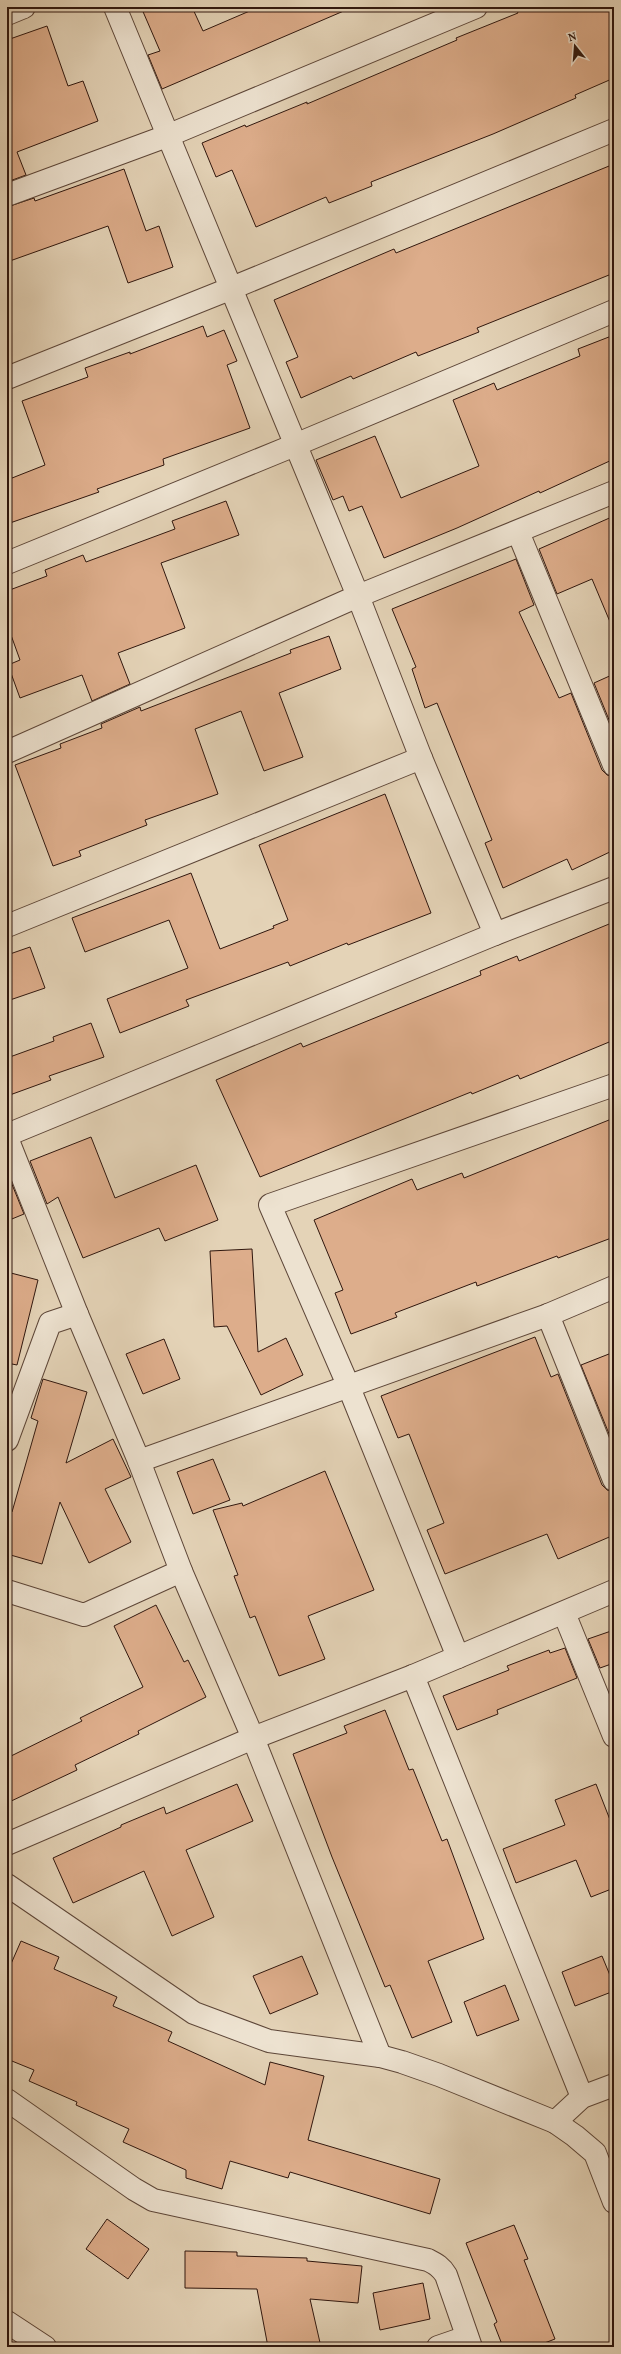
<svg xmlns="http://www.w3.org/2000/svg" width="621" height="2354" font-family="Vollkorn,serif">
	<rect width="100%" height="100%" fill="#e4d3b7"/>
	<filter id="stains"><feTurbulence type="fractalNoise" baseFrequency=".005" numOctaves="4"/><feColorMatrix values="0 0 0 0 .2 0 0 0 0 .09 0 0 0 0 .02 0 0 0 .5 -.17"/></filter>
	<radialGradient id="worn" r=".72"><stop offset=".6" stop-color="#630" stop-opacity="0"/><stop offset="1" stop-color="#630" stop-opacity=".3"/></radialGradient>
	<g fill="#ddad8b" stroke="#30170e">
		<polygon points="141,7 192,7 203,31 259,7 353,7 162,89 148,55 160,51"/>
		<polygon points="515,7 614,7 614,78 575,95 576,98 493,134 371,182 372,186 329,203 326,197 256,227 232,170 216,177 202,143 245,125 246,127 307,102 307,104 457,40 456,38 518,13"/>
		<polygon points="47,26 68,86 83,81 98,121 17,152 26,175 7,182 7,40"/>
		<polygon points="614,164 614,273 477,328 479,332 418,356 416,352 353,379 351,376 301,398 286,362 298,357 274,300 394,249 396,253"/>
		<polygon points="124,169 146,231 159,226 173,267 128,283 108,226 7,262 7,207 34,198 35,201"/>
		<polygon points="203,326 207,337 224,330 237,361 227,365 250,428 163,459 164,465 97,489 99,492 7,524 7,480 45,465 22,401 88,377 85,368 130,352 130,354"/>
		<polygon points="614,335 614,459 540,493 539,491 457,528 384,558 362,506 349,511 343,496 333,500 316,460 375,436 401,498 479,466 453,400 494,383 497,390 580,356 578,349"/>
		<polygon points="226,501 239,535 161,563 185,628 118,653 130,684 92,701 82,675 20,698 8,665 20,660 7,624 7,591 47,576 45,570 83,555 86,562 175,529 172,521"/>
		<polygon points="614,516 614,629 613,629 592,579 557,594 539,549"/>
		<polygon points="516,559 534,605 519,612 559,698 571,693 602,770 607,775 614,777 614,850 572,870 567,859 503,888 485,843 492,840 437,703 425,708 412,669 416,667 392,609"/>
		<polygon points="329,636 341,669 279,693 303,757 264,771 241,711 195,729 218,794 145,820 147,825 79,851 81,856 53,866 15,765 61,748 60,744 102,728 101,724 140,707 141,711 291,653 290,650"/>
		<polygon points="614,674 614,732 594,683"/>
		<polygon points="385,794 431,913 348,945 347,943 290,966 288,962 186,1000 189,1006 120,1033 107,999 188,968 169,920 85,952 72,918 191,873 220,949 274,928 273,926 288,920 259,845"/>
		<polygon points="614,922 614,1040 520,1079 518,1075 472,1094 471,1092 260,1177 216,1080 301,1043 303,1047 481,975 480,971 517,956 519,961"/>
		<polygon points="30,947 45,988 7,1001 7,955"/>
		<polygon points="91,1023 104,1057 49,1076 51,1080 7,1096 7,1058 54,1041 53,1037"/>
		<polygon points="614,1118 614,1237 558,1258 557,1256 477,1286 476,1282 395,1313 397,1317 351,1334 335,1293 343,1290 314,1220 412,1179 417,1190 462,1173 464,1178"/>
		<polygon points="91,1137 115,1198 196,1165 218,1220 165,1241 159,1228 83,1258 58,1197 47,1204 30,1161"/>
		<polygon points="7,1172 24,1214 7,1221"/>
		<polygon points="252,1249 258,1352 286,1338 303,1375 261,1395 227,1326 214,1327 210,1251"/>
		<polygon points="7,1272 38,1280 17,1365 7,1363"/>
		<polygon points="535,1337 551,1377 558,1374 602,1485 607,1490 614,1492 614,1535 558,1559 547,1534 445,1574 427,1530 444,1523 409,1434 398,1438 381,1396"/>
		<polygon points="164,1339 180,1379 143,1394 126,1354"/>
		<polygon points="614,1352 614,1446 581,1365"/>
		<polygon points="43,1379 87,1392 66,1463 113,1439 131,1477 105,1489 131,1542 89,1563 60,1502 42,1564 7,1554 7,1511 12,1512 38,1421 31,1418"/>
		<polygon points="213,1459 230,1500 193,1514 177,1472"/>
		<polygon points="325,1471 374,1590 308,1616 325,1659 279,1676 255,1616 250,1618 234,1576 238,1575 213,1510 242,1503 243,1506"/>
		<polygon points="156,1605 184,1662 188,1660 206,1697 138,1731 139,1734 75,1765 77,1770 7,1803 7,1758 82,1721 80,1718 143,1687 114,1626"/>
		<polygon points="614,1630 614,1663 600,1668 588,1639"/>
		<polygon points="565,1648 577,1678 497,1710 498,1714 457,1730 443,1696 509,1670 507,1666 549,1650 550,1653"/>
		<polygon points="385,1710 409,1770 413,1769 442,1841 447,1839 484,1939 428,1961 452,2022 412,2038 390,1985 385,1987 332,1857 293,1754 347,1733 344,1726"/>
		<polygon points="237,1784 253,1821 186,1850 214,1917 172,1936 144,1871 73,1903 53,1858 121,1827 121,1825 164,1807 166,1814"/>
		<polygon points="596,1784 614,1830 614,1888 591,1897 576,1860 516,1883 503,1849 565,1825 555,1800"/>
		<polygon points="21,1941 59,1957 54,1969 117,1997 113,2006 172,2032 168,2041 265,2085 270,2062 324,2076 308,2140 440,2179 430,2214 290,2172 288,2178 230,2161 222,2189 186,2178 186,2170 123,2142 129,2129 76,2105 77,2102 29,2081 34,2070 7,2059 7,1973"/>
		<polygon points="302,1956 318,1994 270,2014 253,1976"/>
		<polygon points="602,1956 614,1985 614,1991 575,2006 562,1972"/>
		<polygon points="505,1985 519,2020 477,2036 464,2002"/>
		<polygon points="107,2219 149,2249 128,2279 86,2249"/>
		<polygon points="514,2225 528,2259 524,2260 555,2339 534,2347 503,2347 494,2324 497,2322 466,2243"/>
		<polygon points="185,2251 237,2252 237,2256 307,2258 307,2261 362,2266 358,2303 310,2299 321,2347 268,2347 257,2289 185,2288"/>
		<polygon points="423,2283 430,2319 380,2330 373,2293"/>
	</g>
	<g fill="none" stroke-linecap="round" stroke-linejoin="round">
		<g stroke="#5d4638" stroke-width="24">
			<g id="street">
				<polyline points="7,14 24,7"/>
				<polyline points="7,195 167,136 476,7"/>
				<polyline points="7,378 232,288 614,130"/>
				<polyline points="518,532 614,765"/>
				<polyline points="7,563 295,445 614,311"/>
				<polyline points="7,752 358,596 614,492"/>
				<polyline points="7,926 421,758"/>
				<polyline points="495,934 614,888"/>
				<polyline points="7,1135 495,934 421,758 358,596 115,7"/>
				<polyline points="7,1138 77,1314 139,1461 181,1571 253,1738 380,2056"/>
				<polyline points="548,1315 614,1480"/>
				<polyline points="7,1440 50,1323 77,1314"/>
				<polyline points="139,1461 548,1315 614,1287"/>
				<polyline points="7,1591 84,1615 181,1571"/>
				<polyline points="564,1613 614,1736"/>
				<polyline points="458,1657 348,1385 270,1205 614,1085"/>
				<polyline points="413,1676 582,2097"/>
				<polyline points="7,1844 253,1738 413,1676 614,1591"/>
				<polyline points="7,1885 194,2013 269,2041 380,2056 402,2062 439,2075 555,2122 575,2136 595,2153 614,2202"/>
				<path d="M7,2100L134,2189L153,2200L428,2260C436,2264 441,2267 446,2275L471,2347"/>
				<polyline points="555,2122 582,2097 614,2085"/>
				<polyline points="7,2322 45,2347"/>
				<polyline points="438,2347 467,2337"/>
			</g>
		</g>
		<use href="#street" stroke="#ede2d0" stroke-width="22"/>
	</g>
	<rect width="621" height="2354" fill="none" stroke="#e4d3b7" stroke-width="24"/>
	<rect x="8" y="8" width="605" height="2338" fill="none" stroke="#30170e" stroke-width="2"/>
	<rect x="12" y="12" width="597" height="2330" fill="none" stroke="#30170e"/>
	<g transform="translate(575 46) rotate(343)" stroke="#ede2d0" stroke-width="3" paint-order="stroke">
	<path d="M0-3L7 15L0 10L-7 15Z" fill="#30170e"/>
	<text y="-6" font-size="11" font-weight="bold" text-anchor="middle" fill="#30170e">N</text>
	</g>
	<rect width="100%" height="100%" filter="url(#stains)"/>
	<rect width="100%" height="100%" fill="url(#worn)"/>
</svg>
